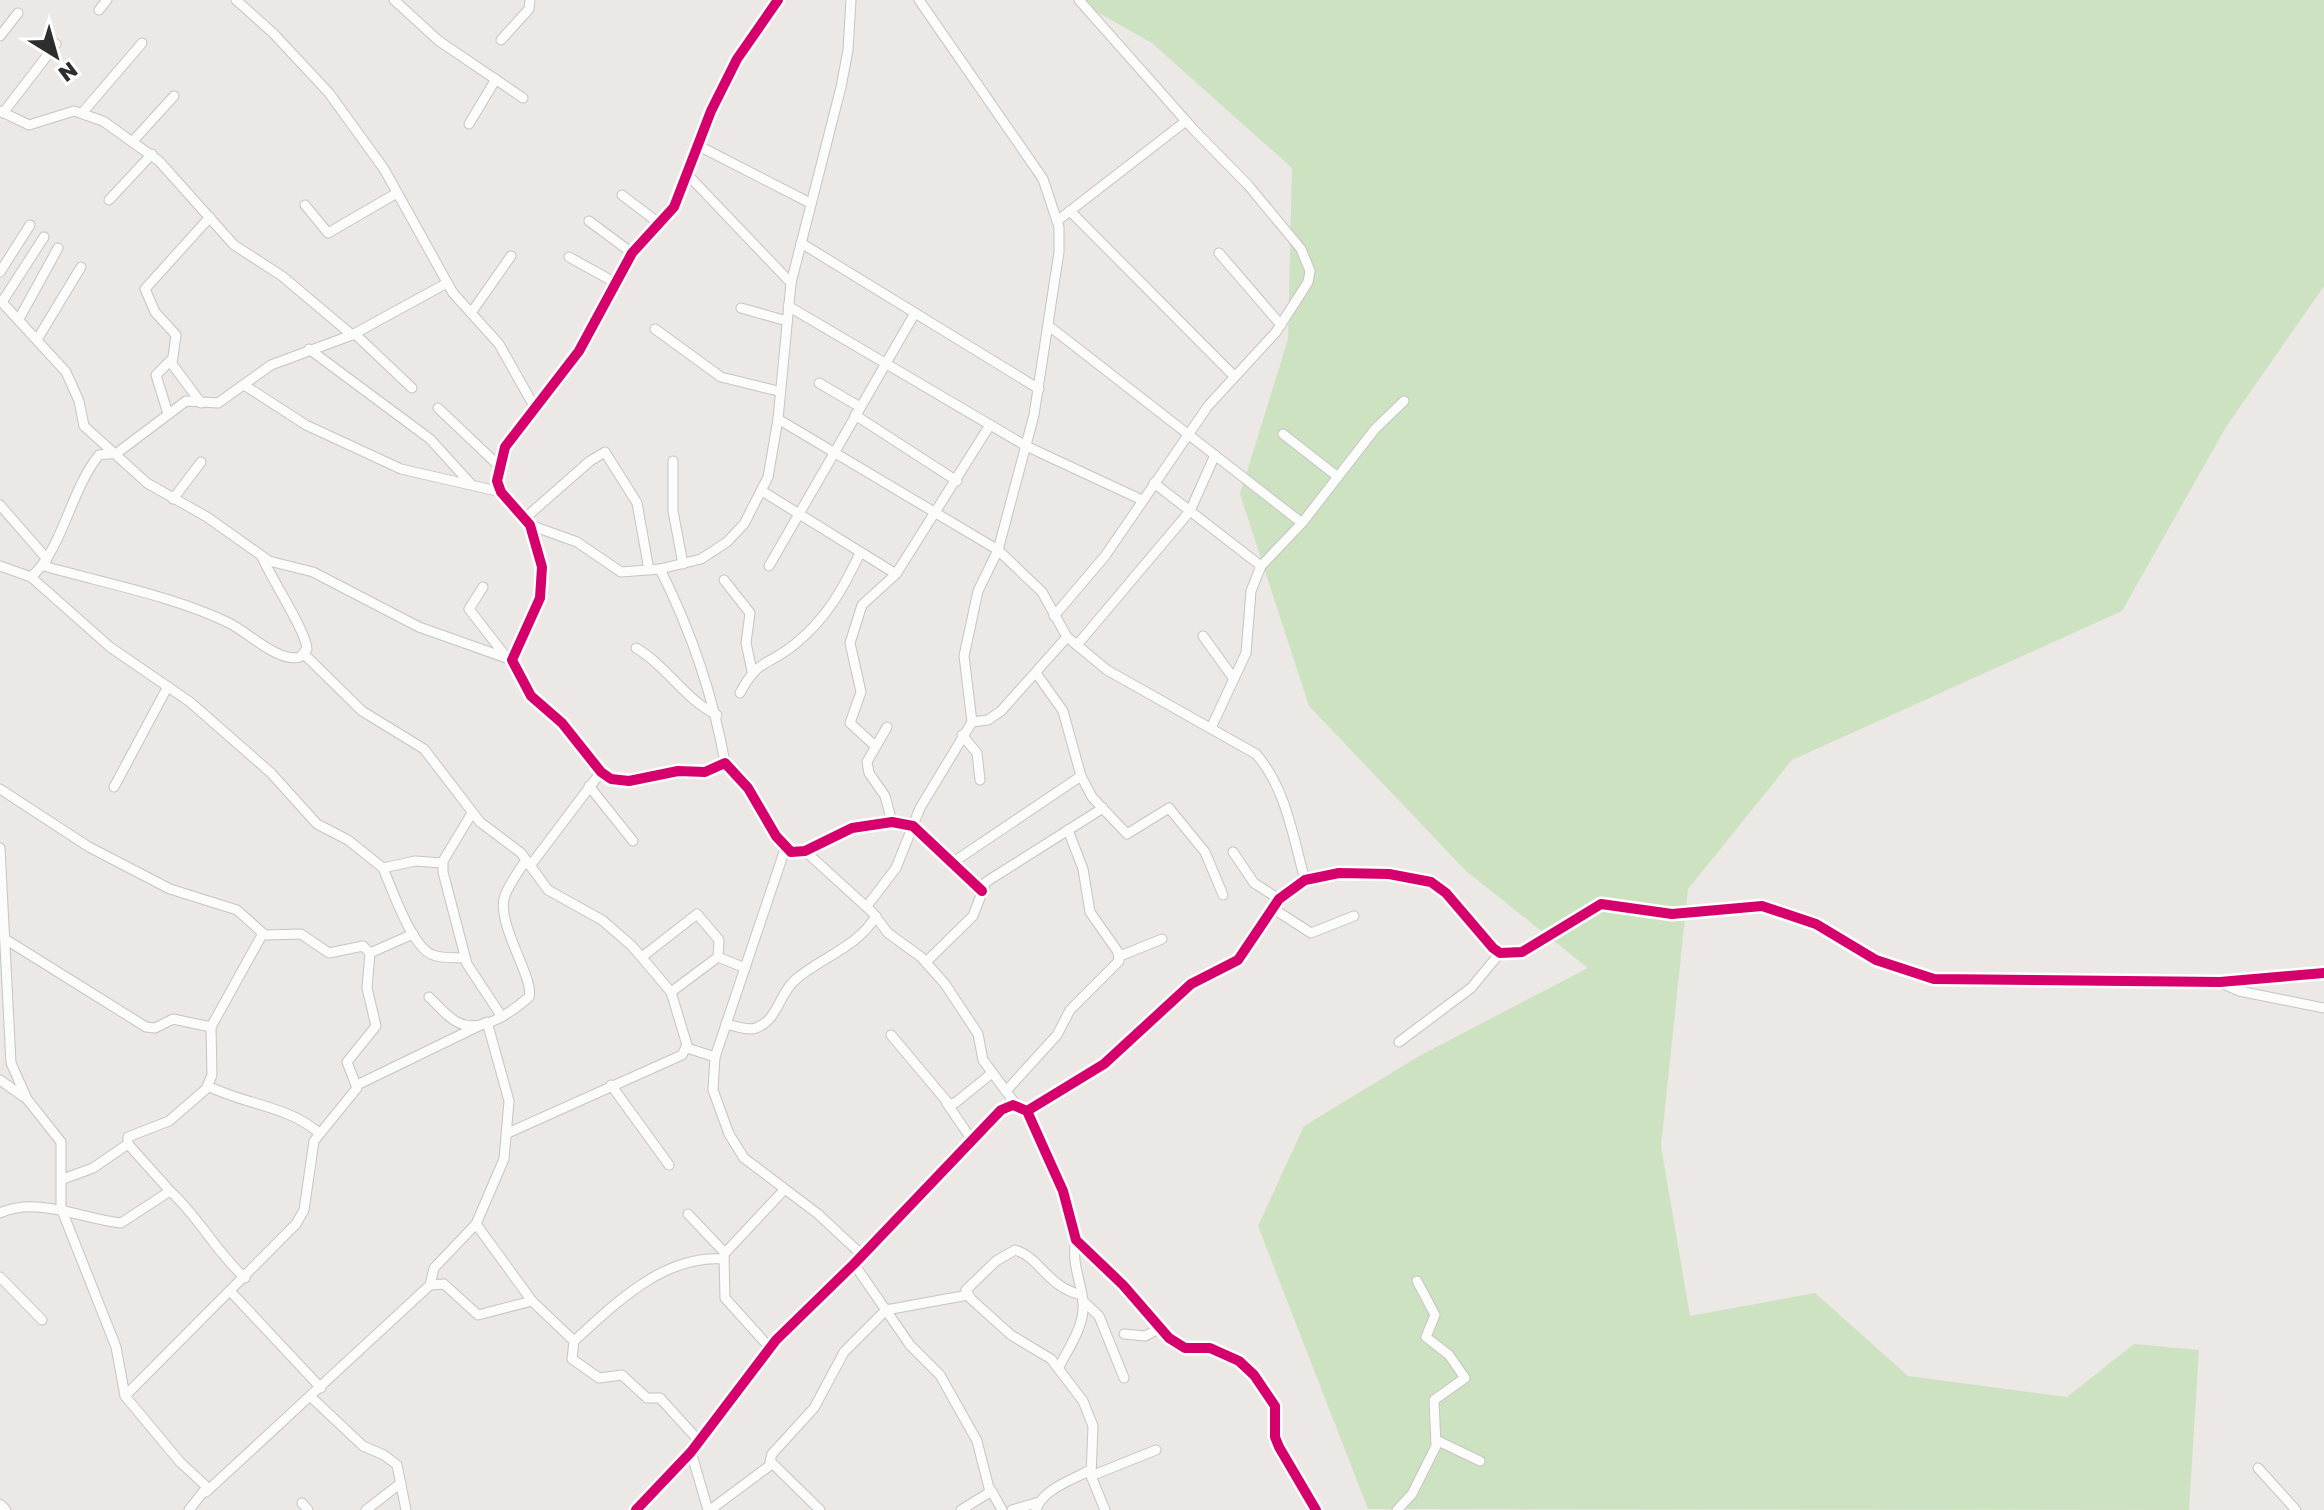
<svg xmlns="http://www.w3.org/2000/svg" width="2324" height="1510" font-family="'Golos Text',sans-serif">
	<rect width="100%" height="100%" fill="#ebe8e5"/>
	<polygon fill="#cde2c1" points="1076,0 2324,0 2324,286 2226,427 2122,611 1792,760 1688,889 1661,1146 1690,1316 1815,1293 1908,1376 2067,1397 2134,1344 2199,1350 2189,1510 1368,1509 1258,1226 1304,1126 1421,1055 1588,968 1466,871 1309,706 1240,494 1288,339 1292,168 1152,43"/>
	<g fill="none" stroke-linecap="round" stroke-linejoin="round">
		<g stroke="#c6c4c4" stroke-width="11">
			<g id="street">
				<polyline points="236,0 273,33 329,93 384,169 453,293 499,344 535,408"/>
				<polyline points="394,0 439,41 523,98"/>
				<polyline points="778,0 737,59 711,111 674,207 632,253 579,351 505,447 497,481 501,492 530,525 542,567 540,598 512,660 531,696 562,723 601,772 611,779 629,781 678,771 705,772 725,763 748,788 776,836 791,852 805,851 852,828 892,822 913,826 982,891"/>
				<polyline points="99,10 107,0"/>
				<polyline points="0,36 18,13"/>
				<polyline points="501,40 529,9 530,0"/>
				<polyline points="0,111 29,125 74,111 103,121 159,161 234,245 282,276 352,335"/>
				<polyline points="83,112 142,43"/>
				<polyline points="3,113 56,44"/>
				<polyline points="469,124 496,79"/>
				<polyline points="133,141 174,96"/>
				<polyline points="699,146 810,203"/>
				<polyline points="688,175 791,283"/>
				<polyline points="622,195 660,224"/>
				<polyline points="109,200 152,154"/>
				<polyline points="305,205 328,233 397,193"/>
				<polyline points="1070,211 1234,376"/>
				<polyline points="589,221 632,253"/>
				<polyline points="1057,221 1186,121"/>
				<polyline points="801,243 1039,389"/>
				<polyline points="1219,253 1281,325"/>
				<polyline points="569,257 616,283"/>
				<polyline points="0,272 30,225"/>
				<polyline points="0,300 66,372 79,401 84,426 147,483 207,517 269,561 313,572 419,627 512,660"/>
				<polyline points="2,302 44,237"/>
				<polyline points="788,306 1026,446 1142,500"/>
				<polyline points="741,308 787,321"/>
				<polyline points="471,313 511,256"/>
				<polyline points="19,319 58,248"/>
				<polyline points="1049,326 1302,523"/>
				<polyline points="655,329 721,377 778,391"/>
				<polyline points="355,334 412,388"/>
				<polyline points="38,338 81,267"/>
				<polyline points="309,349 430,439 470,483"/>
				<polyline points="819,383 860,407"/>
				<polyline points="244,385 306,425 401,469 501,492"/>
				<polyline points="201,403 172,364 176,335 155,312 145,289 210,217"/>
				<polyline points="438,408 498,465"/>
				<polyline points="168,414 156,375 171,360"/>
				<polyline points="855,415 957,481"/>
				<path d="M778,419L998,550L1042,592L1067,637L1107,670L1256,754C1286,788 1293,837 1305,880"/>
				<polyline points="1283,434 1338,477"/>
				<polyline points="673,461 673,511 683,564"/>
				<polyline points="1154,483 1261,566"/>
				<polyline points="762,491 896,574"/>
				<polyline points="173,499 201,462"/>
				<polyline points="0,505 47,559"/>
				<polyline points="524,519 590,461 605,452 637,503 649,570"/>
				<polyline points="530,525 577,542 621,572 660,569 701,559 727,542 744,524 768,477 778,419 791,283 841,87 848,50 851,0"/>
				<path d="M0,566L31,577C63,549 70,491 99,455L117,453L186,401L218,403L271,365L352,335L447,283"/>
				<path d="M44,566C103,583 174,596 229,623C248,632 278,663 300,657L307,649C306,631 272,580 262,557"/>
				<polyline points="769,566 915,313"/>
				<path d="M660,569C691,631 713,694 725,763"/>
				<polyline points="31,577 110,647 190,702 271,773 317,824 348,840 383,868 415,861 442,863"/>
				<polyline points="724,580 750,613 746,643 752,671"/>
				<polyline points="483,587 469,609 507,658"/>
				<polyline points="1054,616 1105,556 1208,406 1276,332 1308,282 1310,271 1301,249 1248,185 1194,130 1079,0"/>
				<polyline points="1203,636 1234,679"/>
				<polyline points="1077,645 1190,511 1215,455"/>
				<path d="M636,648C667,666 685,700 717,715"/>
				<polyline points="304,654 362,711 424,749 480,822 521,853 548,890 602,920 632,946 671,992 687,1045 682,1055 508,1133"/>
				<polyline points="1036,673 1063,711 1081,776 1092,797 1127,834 1169,808 1205,852 1223,895"/>
				<path d="M740,693C759,657 769,666 795,644C827,618 843,589 860,553"/>
				<polyline points="972,722 988,720 1001,711 1067,637"/>
				<polyline points="887,727 867,762 869,773 885,796 892,822"/>
				<polyline points="1211,728 1246,653 1251,591 1261,566 1302,523 1375,429 1404,401"/>
				<polyline points="962,735 977,753 980,780"/>
				<polyline points="874,745 850,723 861,692 850,643 862,605 896,574 990,425"/>
				<polyline points="589,786 633,841"/>
				<polyline points="114,787 167,688"/>
				<polyline points="0,789 89,847 170,889 237,910 265,935 301,934 329,953 363,946 370,953 367,988 376,1026 347,1062 357,1088 314,1141 304,1210 296,1224 125,1396"/>
				<polyline points="472,813 443,861 443,872 467,964 502,1017"/>
				<polyline points="0,848 11,1063 27,1099 61,1142 61,1208 116,1347 125,1396 180,1462 207,1487 189,1510"/>
				<polyline points="785,849 715,1057 713,1090 729,1134 744,1158 818,1214 862,1255"/>
				<polyline points="805,851 872,912 888,933 921,957 945,984 978,1034 983,1060 1017,1106"/>
				<polyline points="1233,852 1254,883 1279,899"/>
				<polyline points="952,863 1081,776"/>
				<polyline points="530,866 601,772"/>
				<path d="M383,868C392,889 412,948 433,955C443,959 455,957 465,958"/>
				<polyline points="867,906 896,868 920,808 972,722 964,656 978,591 998,550 1034,415 1059,252 1059,227 1043,179 919,0"/>
				<polyline points="1272,908 1311,933 1354,916"/>
				<polyline points="5,939 146,1027 155,1028 173,1019 211,1027"/>
				<polyline points="370,953 413,934"/>
				<polyline points="1120,956 1162,939"/>
				<polyline points="642,957 697,914 719,940 718,957 671,992"/>
				<polyline points="718,957 745,968"/>
				<polyline points="926,962 973,916 986,882 1103,808"/>
				<polyline points="2223,984 2239,991 2324,1008"/>
				<path d="M429,997C439,1006 452,1023 465,1025C487,1030 514,1010 529,997C535,980 498,927 504,899C507,886 519,871 526,860"/>
				<path d="M726,1024C735,1026 748,1031 756,1028C778,1020 779,994 795,980C821,957 857,948 876,916"/>
				<polyline points="891,1035 949,1104 955,1103 992,1073"/>
				<polyline points="1399,1042 1471,988 1500,953"/>
				<polyline points="687,1048 715,1057"/>
				<polyline points="0,1080 24,1097"/>
				<polyline points="357,1085 487,1022 509,1101 504,1159 476,1224 434,1268 430,1285"/>
				<polyline points="611,1085 669,1165"/>
				<path d="M208,1086C246,1105 285,1105 318,1132"/>
				<polyline points="1006,1091 1057,1035 1070,1010 1119,961 1118,952 1090,912 1083,869 1068,830"/>
				<polyline points="946,1102 972,1140"/>
				<polyline points="1027,1111 1104,1064 1191,984 1238,960 1279,899 1305,880 1339,873 1389,874 1431,882 1446,893 1493,948 1500,953 1522,952 1601,904 1672,914 1762,906 1816,924 1876,960 1934,979 2220,982 2324,973"/>
				<polyline points="128,1144 128,1137 169,1121 206,1089 212,1075 211,1027 263,933"/>
				<polyline points="63,1179 93,1168 128,1144 170,1191"/>
				<path d="M0,1213C38,1196 82,1219 121,1223L170,1191C199,1217 216,1252 245,1278"/>
				<polyline points="688,1214 725,1253 784,1190"/>
				<polyline points="476,1224 532,1301 574,1341 572,1359 599,1378 622,1375 647,1398 660,1398 699,1441"/>
				<polyline points="724,1256 725,1298 770,1348"/>
				<polyline points="854,1264 910,1345 940,1375 977,1441 990,1492 961,1510"/>
				<polyline points="0,1277 42,1320"/>
				<polyline points="231,1292 321,1388"/>
				<path d="M1081,1295C1045,1285 1041,1258 1015,1250L996,1261L966,1290L971,1299L1011,1335L1051,1359L1083,1401L1093,1426L1091,1476L1105,1510"/>
				<polyline points="1083,1301 1099,1316 1124,1378"/>
				<polyline points="1124,1334 1145,1336 1159,1329"/>
				<path d="M574,1341C615,1304 664,1254 724,1259"/>
				<path d="M1059,1367C1069,1347 1085,1326 1083,1302C1081,1280 1071,1264 1076,1240"/>
				<polyline points="311,1397 363,1446 384,1455 397,1465 406,1510"/>
				<polyline points="1436,1440 1480,1461"/>
				<polyline points="691,1452 708,1510"/>
				<polyline points="2258,1468 2296,1510"/>
				<polyline points="1091,1476 1156,1450"/>
				<polyline points="991,1490 1002,1510"/>
				<polyline points="206,1492 430,1285 444,1284 478,1315 532,1301"/>
				<polyline points="302,1503 308,1510"/>
				<polyline points="366,1510 401,1483"/>
				<polyline points="636,1510 691,1452 776,1340 854,1264 1001,1110 1013,1105 1027,1111 1049,1160 1063,1191 1076,1240 1123,1285 1169,1338 1185,1348 1210,1348 1239,1361 1254,1375 1275,1406 1275,1437 1279,1447 1316,1510"/>
				<polyline points="710,1510 772,1464"/>
				<polyline points="820,1510 770,1461 772,1454 814,1408 844,1352 886,1310 968,1295"/>
				<polyline points="1012,1510 1039,1502"/>
				<path d="M1036,1510C1042,1489 1073,1480 1090,1470"/>
				<polyline points="1397,1510 1412,1494 1436,1446 1434,1400 1465,1378 1449,1355 1426,1337 1435,1315 1417,1281"/>
			</g>
		</g>
		<g stroke="#c6c4c4" stroke-width="14">
			<polyline id="secondary" points="0,1506 4,1510"/>
		</g>
		<use href="#street" stroke="#fcfcfb" stroke-width="9"/>
		<use href="#secondary" stroke="#fcfcfb" stroke-width="12"/>
		<g stroke="#fff" stroke-width="15">
			<g id="cycleway">
				<polyline points="778,0 737,59 711,111 674,207 632,253 579,351 505,447 497,481 501,492 530,525 542,567 540,598 512,660 531,696 562,723 601,772 611,779 629,781 678,771 705,772 725,763 748,788 776,836 791,852 805,851 852,828 892,822 913,826 982,891"/>
				<polyline points="1027,1111 1104,1064 1191,984 1238,960 1279,899 1305,880 1339,873 1389,874 1431,882 1446,893 1493,948 1500,953 1522,952 1601,904 1672,914 1762,906 1816,924 1876,960 1934,979 2220,982 2324,973"/>
				<polyline points="636,1510 691,1452 776,1340 854,1264 1001,1110 1013,1105 1027,1111 1049,1160 1063,1191 1076,1240 1123,1285 1169,1338 1185,1348 1210,1348 1239,1361 1254,1375 1275,1406 1275,1437 1279,1447 1316,1510"/>
			</g>
		</g>
		<use href="#cycleway" stroke="#d6006c" stroke-width="10"/>
	</g>
	<g transform="translate(56 56) rotate(143)" stroke="#ffffff" stroke-width="6" paint-order="stroke">
	<path d="M0-6L14 30L0 20L-14 30Z" fill="#2e2e2e"/>
	<text y="-12" font-size="22" font-weight="bold" text-anchor="middle" fill="#2e2e2e">N</text>
	</g>
</svg>
